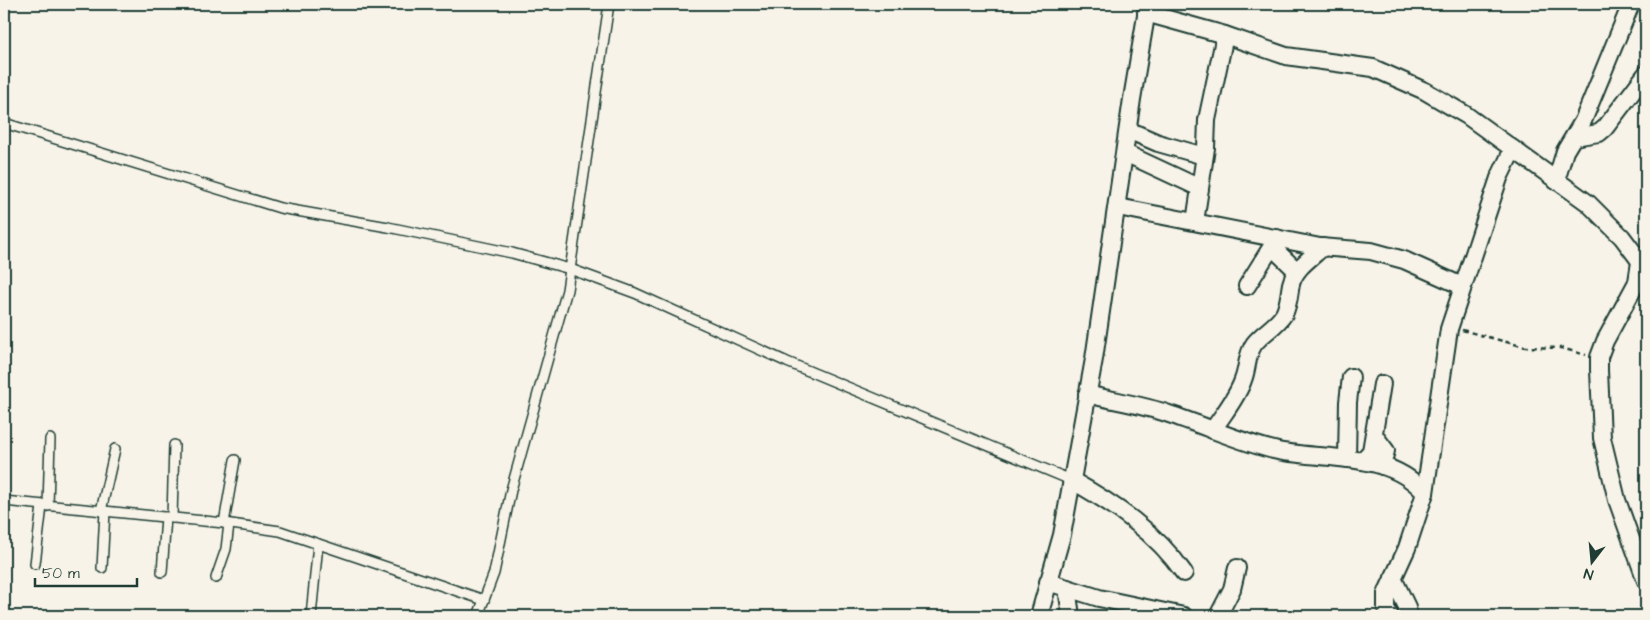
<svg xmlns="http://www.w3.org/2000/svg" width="1650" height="620" font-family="'Architects Daughter',sans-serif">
	<rect width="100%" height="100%" fill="#f7f3e8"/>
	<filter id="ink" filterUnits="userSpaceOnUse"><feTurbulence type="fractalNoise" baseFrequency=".02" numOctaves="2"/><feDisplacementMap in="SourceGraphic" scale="10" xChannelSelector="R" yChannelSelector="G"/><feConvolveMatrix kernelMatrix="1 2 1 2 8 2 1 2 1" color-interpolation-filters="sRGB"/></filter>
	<g filter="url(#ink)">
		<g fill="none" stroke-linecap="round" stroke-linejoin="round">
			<g stroke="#1f3d34" stroke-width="12">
				<g id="lane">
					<polyline points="4,123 280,208 388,227 512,253 570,269 635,293 787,362 1071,480"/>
					<polyline points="4,501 224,523 280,531 484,600"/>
					<polyline points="48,506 50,439"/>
					<polyline points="101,511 115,449"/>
					<polyline points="172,518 174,445"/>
					<polyline points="224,523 235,460"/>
					<polyline points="35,564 42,506"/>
					<polyline points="102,568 105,511"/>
					<polyline points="162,572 166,517"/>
					<polyline points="216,578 226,549 229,524"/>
					<polyline points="311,616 318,544"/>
					<polyline points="478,616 494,573 511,490 567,290 609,4"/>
				</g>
			</g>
			<g stroke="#1f3d34" stroke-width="20">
				<g id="street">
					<polyline points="1146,13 1225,35 1286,56 1373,68 1425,91 1466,115 1588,203 1622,237 1646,269"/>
					<polyline points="1128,130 1158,143 1204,156"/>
					<polyline points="1574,137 1599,133 1605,128 1646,74"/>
					<polyline points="1125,153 1200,188"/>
					<polyline points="1556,181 1565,151 1583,121 1631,4"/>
					<polyline points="1118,207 1320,247 1371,251 1404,260 1462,286"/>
					<polyline points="1195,222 1206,148 1207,120 1225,35"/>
					<polyline points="1272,247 1297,271"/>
					<polyline points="1640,262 1637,282 1605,341 1599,357 1599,370 1602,438 1617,500 1646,581"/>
					<polyline points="1247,286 1277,238"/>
					<path d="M1087,394C1115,401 1143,405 1169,414C1206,426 1241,443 1278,451C1328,461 1389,451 1425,493"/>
					<path d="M1213,430C1223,414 1237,398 1243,380C1248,368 1246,356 1254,344C1263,332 1276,327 1284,314C1289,304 1289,294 1291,284C1295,268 1311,258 1323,247"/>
					<polyline points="1374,435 1386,451 1382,466"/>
					<polyline points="1347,459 1348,402 1351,377"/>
					<polyline points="1362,461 1371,451 1382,384"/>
					<path d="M1071,480C1114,504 1156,532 1184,573"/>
					<polyline points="1393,578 1407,607 1408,616"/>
					<polyline points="1048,582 1099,598 1184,616"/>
					<polyline points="1067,588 1071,616"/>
					<polyline points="1039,616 1062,535 1094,359 1132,99 1148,4"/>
					<polyline points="1218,616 1232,589 1237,568"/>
					<polyline points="1390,616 1386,608 1386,594 1407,548 1425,493 1449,329 1499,178 1513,149"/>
				</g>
			</g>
			<polyline stroke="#1f3d34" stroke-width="2.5" stroke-dasharray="5 4" stroke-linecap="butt" points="1462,330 1525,347 1561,348 1586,355"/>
			<use href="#lane" stroke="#f7f3e8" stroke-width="9"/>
			<use href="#street" stroke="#f7f3e8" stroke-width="16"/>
		</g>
	</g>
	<rect width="1650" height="620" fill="none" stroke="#f7f3e8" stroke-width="20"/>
	<rect x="10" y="10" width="1630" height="600" fill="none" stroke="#1f3d34" stroke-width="2" filter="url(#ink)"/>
	<g transform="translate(1592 562) rotate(196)" stroke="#f7f3e8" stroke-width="4" paint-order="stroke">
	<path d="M0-4L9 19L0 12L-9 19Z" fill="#1f3d34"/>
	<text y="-8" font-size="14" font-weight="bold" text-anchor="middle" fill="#1f3d34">N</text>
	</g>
	<path d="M35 578v8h102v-8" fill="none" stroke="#1f3d34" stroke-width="2.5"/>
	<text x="42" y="578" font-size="15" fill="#1f3d34" stroke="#f7f3e8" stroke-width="4" paint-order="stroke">50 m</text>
</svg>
